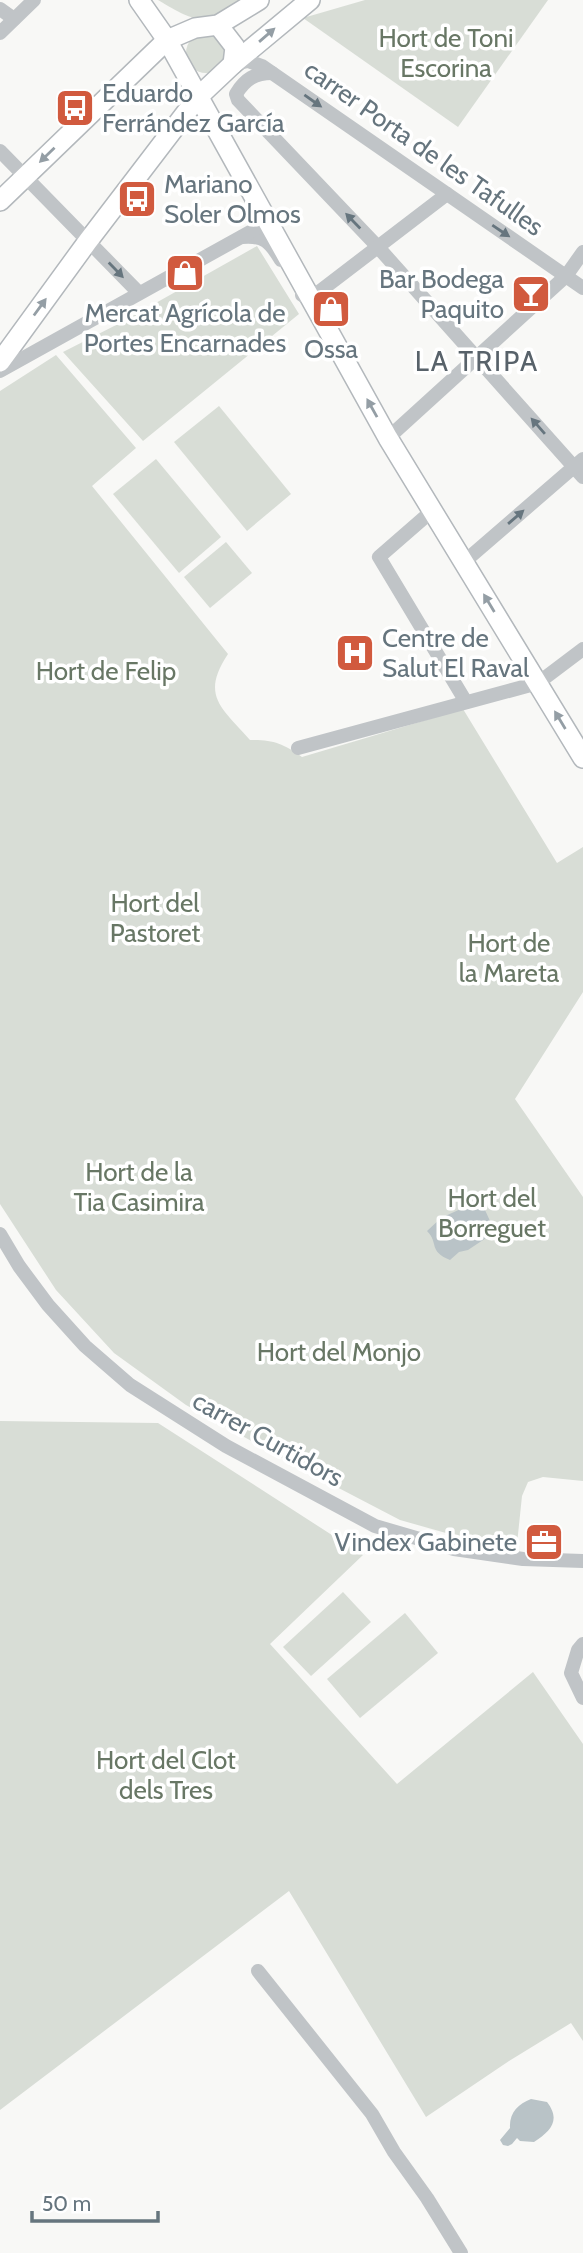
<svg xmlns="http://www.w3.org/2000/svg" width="583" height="2253" font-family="Cabin,sans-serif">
	<rect width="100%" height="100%" fill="#f8f8f6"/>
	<g fill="#d8ddd6">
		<path d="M158,0H248C204,24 201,26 158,0Z"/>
		<polygon points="365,0 548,0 458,127 303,18"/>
		<circle cx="206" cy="53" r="20"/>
		<polygon points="257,246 299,314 143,441 63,352 122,322"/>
		<path d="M56,355L136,448L92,486L228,654C200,696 222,708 250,740C274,740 282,743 302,757L463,709L557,863L583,847V992L515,1099L583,1197V1481L543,1477L528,1482L522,1496L517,1544L453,1535L400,1520L306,1471L186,1405L114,1353L56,1290L0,1204V391Z"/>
		<polygon points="219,406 291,494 247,531 174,442"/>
		<polygon points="156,459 221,537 179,573 113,494"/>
		<polygon points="226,542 252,573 210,608 184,577"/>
		<polygon points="0,1421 158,1423 363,1555 270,1644 397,1784 533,1672 583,1744 583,2041 571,2023 509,2061 426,2117 289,1891 0,2110"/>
		<polygon points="343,1592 371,1622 311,1676 283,1647"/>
		<polygon points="405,1613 438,1653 360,1718 327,1679"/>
	</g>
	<g fill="#b9c3c7">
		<path d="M478,1201L485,1210L495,1232L468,1250L459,1252L450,1260C428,1251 439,1243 427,1231L441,1218Z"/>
		<path d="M531,2099L547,2102C561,2120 551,2131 534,2142L520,2141L517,2138L512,2144L508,2146L503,2145L500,2140L510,2128C509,2113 518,2104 531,2099Z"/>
	</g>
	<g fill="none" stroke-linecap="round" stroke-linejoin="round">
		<g stroke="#b3b8bc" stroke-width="22">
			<g id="secondary">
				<polyline points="139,0 167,40 388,438 583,758"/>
				<polyline points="218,25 235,47 233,64"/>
				<polyline points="0,201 167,40 195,28 218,25 259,0"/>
				<polyline points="0,362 88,241 198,97 233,64 310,0"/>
			</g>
		</g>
		<g stroke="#c0c4c7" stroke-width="14">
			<polyline points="0,9 14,19"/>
			<polyline points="0,33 34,0"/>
			<polyline points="234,64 248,61 262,66 583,288"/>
			<path d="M272,73C255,73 245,79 236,94L238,100L377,246L583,477"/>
			<polyline points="0,151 139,293"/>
			<path d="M242,237C264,235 270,242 281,260"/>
			<polyline points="302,295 311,298 447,194"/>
			<polyline points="0,371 268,222"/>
			<polyline points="388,438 566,276 583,252"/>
			<polyline points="433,510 379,557 466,702"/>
			<polyline points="464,562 583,459"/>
			<polyline points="298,748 538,683 583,649"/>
			<polyline points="0,1234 19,1266 48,1305 85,1346 130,1385 226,1446 375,1526 454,1549 523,1559 583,1561"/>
			<polyline points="583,1644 578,1650 571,1673 583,1698"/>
			<polyline points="258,1971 372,2114 394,2152 427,2198 461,2253"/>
		</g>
		<use href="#secondary" stroke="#fff" stroke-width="19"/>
	</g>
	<defs><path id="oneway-solid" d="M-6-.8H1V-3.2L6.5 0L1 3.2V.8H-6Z" transform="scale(1.75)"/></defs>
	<g fill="#949ea5">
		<use href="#oneway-solid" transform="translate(267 35) rotate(-41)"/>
		<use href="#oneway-solid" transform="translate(47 155) rotate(136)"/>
		<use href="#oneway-solid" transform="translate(40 307) rotate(-54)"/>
		<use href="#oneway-solid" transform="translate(372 408) rotate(-119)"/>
		<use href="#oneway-solid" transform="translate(489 603) rotate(-121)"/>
		<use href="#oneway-solid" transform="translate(560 720) rotate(-121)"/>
	</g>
	<g fill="#66757e">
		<use href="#oneway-solid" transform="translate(313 101) rotate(35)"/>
		<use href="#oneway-solid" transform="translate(353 221) rotate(-134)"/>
		<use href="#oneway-solid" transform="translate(501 231) rotate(34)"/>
		<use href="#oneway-solid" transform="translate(116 270) rotate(46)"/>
		<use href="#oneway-solid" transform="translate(538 426) rotate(-131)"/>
		<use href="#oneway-solid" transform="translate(516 517) rotate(-41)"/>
	</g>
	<defs>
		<g id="bus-square" transform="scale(2.0125)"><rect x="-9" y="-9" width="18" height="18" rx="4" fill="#d15a3e" stroke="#fff"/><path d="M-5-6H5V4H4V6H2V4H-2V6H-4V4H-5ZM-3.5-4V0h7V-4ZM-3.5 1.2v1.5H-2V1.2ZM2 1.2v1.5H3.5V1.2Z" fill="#fff"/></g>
		<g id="shop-square" transform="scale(2.0125)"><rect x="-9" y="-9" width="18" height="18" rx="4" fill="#d15a3e" stroke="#fff"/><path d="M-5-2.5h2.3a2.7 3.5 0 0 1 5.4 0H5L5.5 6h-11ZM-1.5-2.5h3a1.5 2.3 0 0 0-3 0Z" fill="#fff"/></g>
		<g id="bar-square" transform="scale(2.0125)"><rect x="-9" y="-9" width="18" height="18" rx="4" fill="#d15a3e" stroke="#fff"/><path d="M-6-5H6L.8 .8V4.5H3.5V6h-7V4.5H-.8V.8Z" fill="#fff"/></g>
		<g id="hospital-square" transform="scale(2.0125)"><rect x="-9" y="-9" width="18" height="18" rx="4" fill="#d15a3e" stroke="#fff"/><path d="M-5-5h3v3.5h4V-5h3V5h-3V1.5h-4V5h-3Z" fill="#fff"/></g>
		<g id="office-square" transform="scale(2.0125)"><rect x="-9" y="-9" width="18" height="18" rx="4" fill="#d15a3e" stroke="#fff"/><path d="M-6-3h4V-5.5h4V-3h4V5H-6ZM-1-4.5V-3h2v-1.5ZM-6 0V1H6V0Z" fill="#fff"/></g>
	</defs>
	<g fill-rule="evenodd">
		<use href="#bus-square" x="75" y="108"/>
		<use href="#bus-square" x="137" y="199"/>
		<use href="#shop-square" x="185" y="273"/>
		<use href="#bar-square" x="531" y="294"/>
		<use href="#shop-square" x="331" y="309"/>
		<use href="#hospital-square" x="355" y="653"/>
		<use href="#office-square" x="544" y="1542"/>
	</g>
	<g text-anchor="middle" stroke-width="7" stroke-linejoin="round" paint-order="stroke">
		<g font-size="26" fill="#687765" stroke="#fff">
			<text x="446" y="47">Hort de Toni<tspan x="446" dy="30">Escorina</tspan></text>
			<text x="106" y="680">Hort de Felip</text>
			<text x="155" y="912">Hort del<tspan x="155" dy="30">Pastoret</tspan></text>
			<text x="509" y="952">Hort de<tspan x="509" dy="30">la Mareta</tspan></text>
			<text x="139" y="1181">Hort de la<tspan x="139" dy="30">Tia Casimira</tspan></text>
			<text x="492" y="1207">Hort del<tspan x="492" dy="30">Borreguet</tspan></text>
			<text x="339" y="1361">Hort del Monjo</text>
			<text x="166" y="1769">Hort del Clot<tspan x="166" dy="30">dels Tres</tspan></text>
		</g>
		<g font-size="26" fill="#66757e" stroke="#fff" text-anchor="start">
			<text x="102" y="102">Eduardo<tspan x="102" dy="30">Ferrández García</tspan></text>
			<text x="164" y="193">Mariano<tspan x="164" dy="30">Soler Olmos</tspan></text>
			<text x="504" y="288" text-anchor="end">Bar Bodega<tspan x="504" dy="30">Paquito</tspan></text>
			<text x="185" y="322" text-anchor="middle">Mercat Agrícola de<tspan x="185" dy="30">Portes Encarnades</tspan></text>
			<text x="331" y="358" text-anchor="middle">Ossa</text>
			<text x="382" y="647">Centre de<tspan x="382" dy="30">Salut El Raval</tspan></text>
			<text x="517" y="1551" text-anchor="end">Vindex Gabinete</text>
		</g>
		<g font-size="26" fill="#66757e" stroke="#fff">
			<text transform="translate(424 148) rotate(35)" y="9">carrer Porta de les Tafulles</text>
			<text transform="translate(268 1439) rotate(29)" y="9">carrer Curtidors</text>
		</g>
		<g font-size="28" letter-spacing="2" fill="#58626a" stroke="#fff">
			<text x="477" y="371">LA TRIPA</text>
		</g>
	</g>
	<path d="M32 2211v10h126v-10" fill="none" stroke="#66757e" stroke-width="3.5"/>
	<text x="42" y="2211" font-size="21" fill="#66757e" stroke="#ffffff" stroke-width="5" paint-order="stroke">50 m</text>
</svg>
